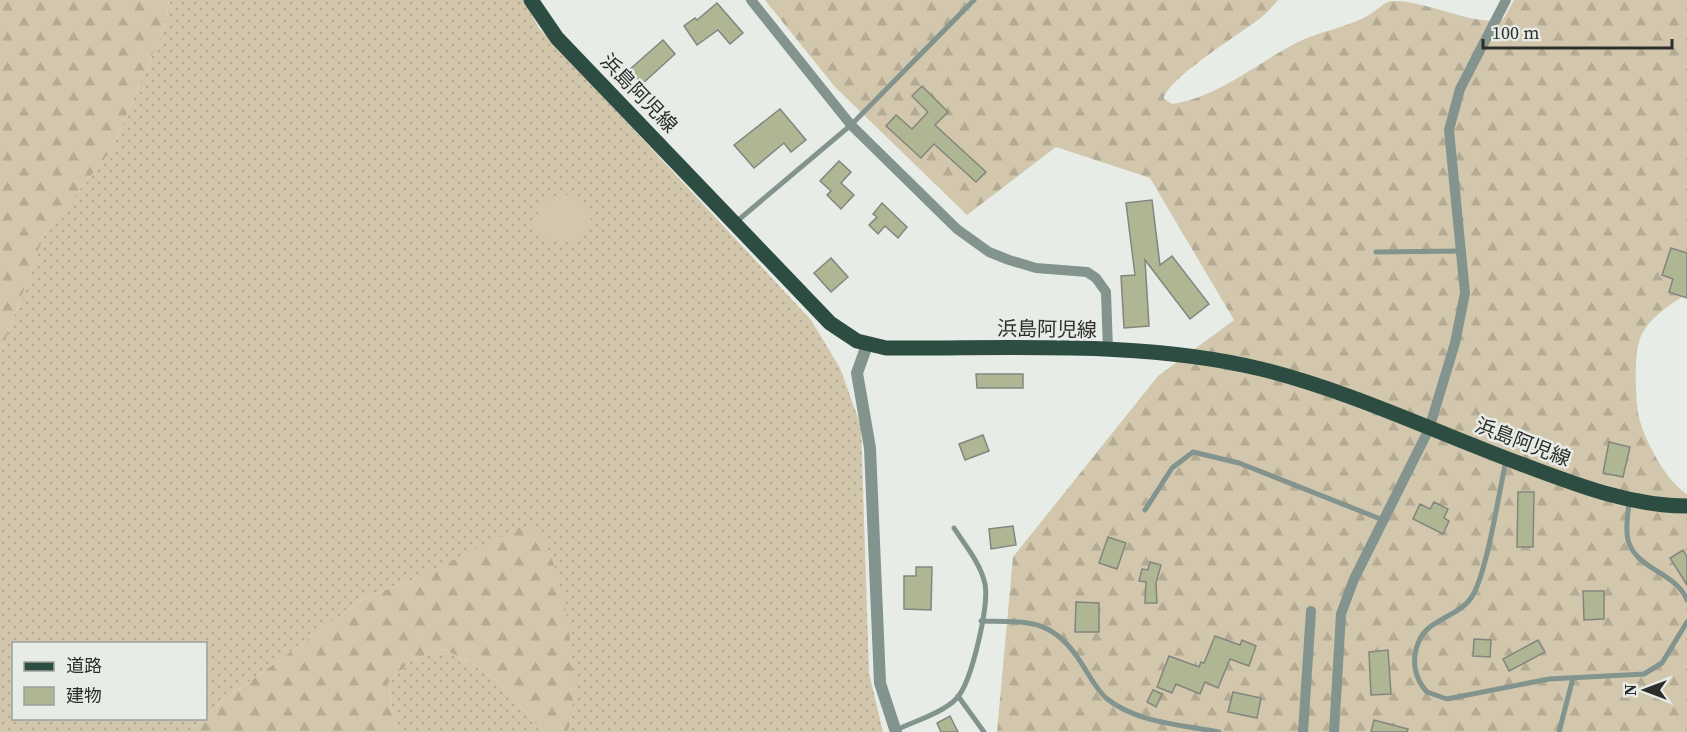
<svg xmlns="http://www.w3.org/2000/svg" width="1687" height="732" font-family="'Source Serif 4','Noto Sans JP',serif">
	<defs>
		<pattern id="grass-dots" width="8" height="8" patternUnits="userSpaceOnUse" patternTransform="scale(1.5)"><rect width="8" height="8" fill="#d2c7ac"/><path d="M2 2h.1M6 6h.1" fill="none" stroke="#b5ab94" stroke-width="1.8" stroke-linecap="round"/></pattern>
		<pattern id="forest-firs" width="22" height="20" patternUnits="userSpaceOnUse" patternTransform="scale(1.5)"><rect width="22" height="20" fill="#d2c7ac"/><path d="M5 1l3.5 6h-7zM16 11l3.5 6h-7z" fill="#b5ab94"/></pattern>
	</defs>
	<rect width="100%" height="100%" fill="#e7ece7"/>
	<g fill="url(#grass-dots)">
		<polygon points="169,0 523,0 539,28 811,320 840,368 861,426 869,673 883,732 568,732 571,716 419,577 365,598 221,702 206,716 206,644 14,644 14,718 203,719 188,732 0,732 0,355 45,232 111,151 164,28"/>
		<polygon points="442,649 466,660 495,679 544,732 396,732 388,683 412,660"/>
	</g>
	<g fill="url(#forest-firs)">
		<polygon points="0,0 169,0 164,28 111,151 45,232 0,355"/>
		<path d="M765,0H1278C1272,7 1266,14 1258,20C1241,33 1165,80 1164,99L1172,104C1217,98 1256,64 1296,43C1319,31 1346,28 1369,15C1377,11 1383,2 1392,1C1427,0 1479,29 1504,18L1514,0H1687V294C1669,305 1645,320 1639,342C1634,358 1635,405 1640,421C1646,443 1667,482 1687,494V732H997L1013,557L1158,376L1234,320L1150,178L1056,147L967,215L835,87Z"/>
		<path d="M521,527C530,528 539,532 544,541C563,575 574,651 574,691C573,704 571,718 568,732H544L495,679L466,660L442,649L412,660L388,683L396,732H188L221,702L365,598L419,577Z"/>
	</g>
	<path fill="#d2c7ac" d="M561,194C578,195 597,210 589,229C579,251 546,242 535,227C536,209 543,199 561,194Z"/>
	<g fill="#afb693" stroke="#84857f" stroke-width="1.5">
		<polygon points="717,3 743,33 730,44 718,30 697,45 684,26 695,18 697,20"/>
		<polygon points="663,40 675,54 642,84 629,70"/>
		<polygon points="922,86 948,112 935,125 986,172 976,182 934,144 921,158 886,126 896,115 912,129 928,112 912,96"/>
		<polygon points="780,109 806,140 791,152 784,143 754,168 734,145"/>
		<polygon points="839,161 851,172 841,183 854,195 841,209 827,195 831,191 820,181"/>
		<polygon points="1152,200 1160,265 1172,256 1209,304 1190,319 1145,260 1149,326 1124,328 1121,276 1135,275 1126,203"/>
		<polygon points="882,203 907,227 898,238 885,226 878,234 869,225 877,217 873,214"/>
		<polygon points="1671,248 1687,253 1687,298 1669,292 1673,279 1662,275"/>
		<polygon points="831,258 848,277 831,292 814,273"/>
		<polygon points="976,374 1023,374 1023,388 977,388"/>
		<polygon points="983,435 989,451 965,460 959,444"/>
		<polygon points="1609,442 1630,447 1623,477 1603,473"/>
		<polygon points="1518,492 1534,492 1533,547 1517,547"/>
		<polygon points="1434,502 1448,509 1444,518 1449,521 1443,534 1413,519 1420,504 1430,509"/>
		<polygon points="1013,526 1016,545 991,549 989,529"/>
		<polygon points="1108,537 1126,543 1117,569 1099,563"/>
		<polygon points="1683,550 1687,557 1687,585 1670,558"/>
		<polygon points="1150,562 1161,565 1156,583 1157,603 1145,603 1146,582 1139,581 1142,569 1148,570"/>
		<polygon points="916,567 932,567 931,610 904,609 904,576 916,576"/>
		<polygon points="1583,591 1604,591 1604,619 1584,620"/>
		<polygon points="1076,602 1099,603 1099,632 1075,632"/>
		<polygon points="1215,636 1240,645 1242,640 1256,646 1249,666 1230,659 1218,688 1205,682 1200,694 1176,684 1172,693 1157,687 1169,656 1199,667 1201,662 1204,663"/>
		<polygon points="1474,639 1491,640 1490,657 1473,656"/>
		<polygon points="1538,640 1545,652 1509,671 1503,659"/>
		<polygon points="1388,650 1391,694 1371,695 1369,652"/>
		<polygon points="1153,690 1162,694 1156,707 1147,702"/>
		<polygon points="1233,692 1261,698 1257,718 1228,712"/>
		<polygon points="950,716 958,732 941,732 937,723"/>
		<polygon points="1374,720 1408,729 1407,732 1371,732"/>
	</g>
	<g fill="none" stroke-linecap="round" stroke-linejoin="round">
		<g stroke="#82948d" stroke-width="5">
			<polyline points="736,222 851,125 974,0"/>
			<polyline points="1376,252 1462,251"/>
			<path d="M1506,461C1499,491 1487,575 1471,598C1459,616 1427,620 1419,641C1411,659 1414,678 1427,692L1447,699L1549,679L1644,674L1662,663L1687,622"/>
			<path d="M1629,502C1628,514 1625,528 1628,540C1636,570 1676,572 1687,600"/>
			<polyline points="1145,510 1172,468 1193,452 1239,463 1383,520"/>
			<path d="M981,621C1028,622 1052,618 1080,661C1088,673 1095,688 1106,698C1136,723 1183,725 1219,732"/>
			<polyline points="958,696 984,732"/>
			<path d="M896,730C915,721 943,713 957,698C972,681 989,606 985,584C981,564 965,545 954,528"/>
			<polyline points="1559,732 1573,678"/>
		</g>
		<g stroke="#82948d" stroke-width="10">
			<polyline points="751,0 851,125 957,229 989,252 1009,260 1036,268 1087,272 1096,278 1106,292 1108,350"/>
			<polyline points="1303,732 1311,611"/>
			<polyline points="1334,732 1341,614 1354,579 1429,429 1455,343 1465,293 1449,130 1460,89 1506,0"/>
		</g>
		<polyline stroke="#82948d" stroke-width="12" points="867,345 857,373 870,448 880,683 896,732"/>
		<path stroke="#2d4d43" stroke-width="15" d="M531,0L557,38L830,323L857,341L886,348C1008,349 1142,340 1261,369C1350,391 1435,432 1521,464C1575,484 1629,506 1687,506"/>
	</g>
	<g text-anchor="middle" stroke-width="5" stroke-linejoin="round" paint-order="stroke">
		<g font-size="20" fill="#2d2e2c" stroke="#e7ece7">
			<text transform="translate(639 93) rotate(46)" y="7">浜島阿児線</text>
			<text transform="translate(1047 329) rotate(1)" y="7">浜島阿児線</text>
			<text transform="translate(1523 442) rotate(21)" y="7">浜島阿児線</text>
		</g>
	</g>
	<rect x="12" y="642" width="195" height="78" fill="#e7ece7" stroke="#9da09c" stroke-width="1.5"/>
	<rect x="24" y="662" width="30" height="9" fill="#2d4d43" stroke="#9da09c" stroke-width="1.5"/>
	<text x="66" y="672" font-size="18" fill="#2d2e2c">道路</text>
	<rect x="24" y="687" width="30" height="18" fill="#afb693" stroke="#9da09c" stroke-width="1.5"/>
	<text x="66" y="702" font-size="18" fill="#2d2e2c">建物</text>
	<g transform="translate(1645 690) rotate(270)" stroke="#e7ece7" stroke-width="4.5" paint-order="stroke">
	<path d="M0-4.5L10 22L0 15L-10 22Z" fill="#2d2e2c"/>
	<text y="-9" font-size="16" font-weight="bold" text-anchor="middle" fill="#2d2e2c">N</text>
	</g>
	<path d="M1483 39v9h189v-9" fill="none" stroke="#2d2e2c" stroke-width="3"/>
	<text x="1492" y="39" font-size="18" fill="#2d2e2c" stroke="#e7ece7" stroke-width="4.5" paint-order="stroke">100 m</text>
</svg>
